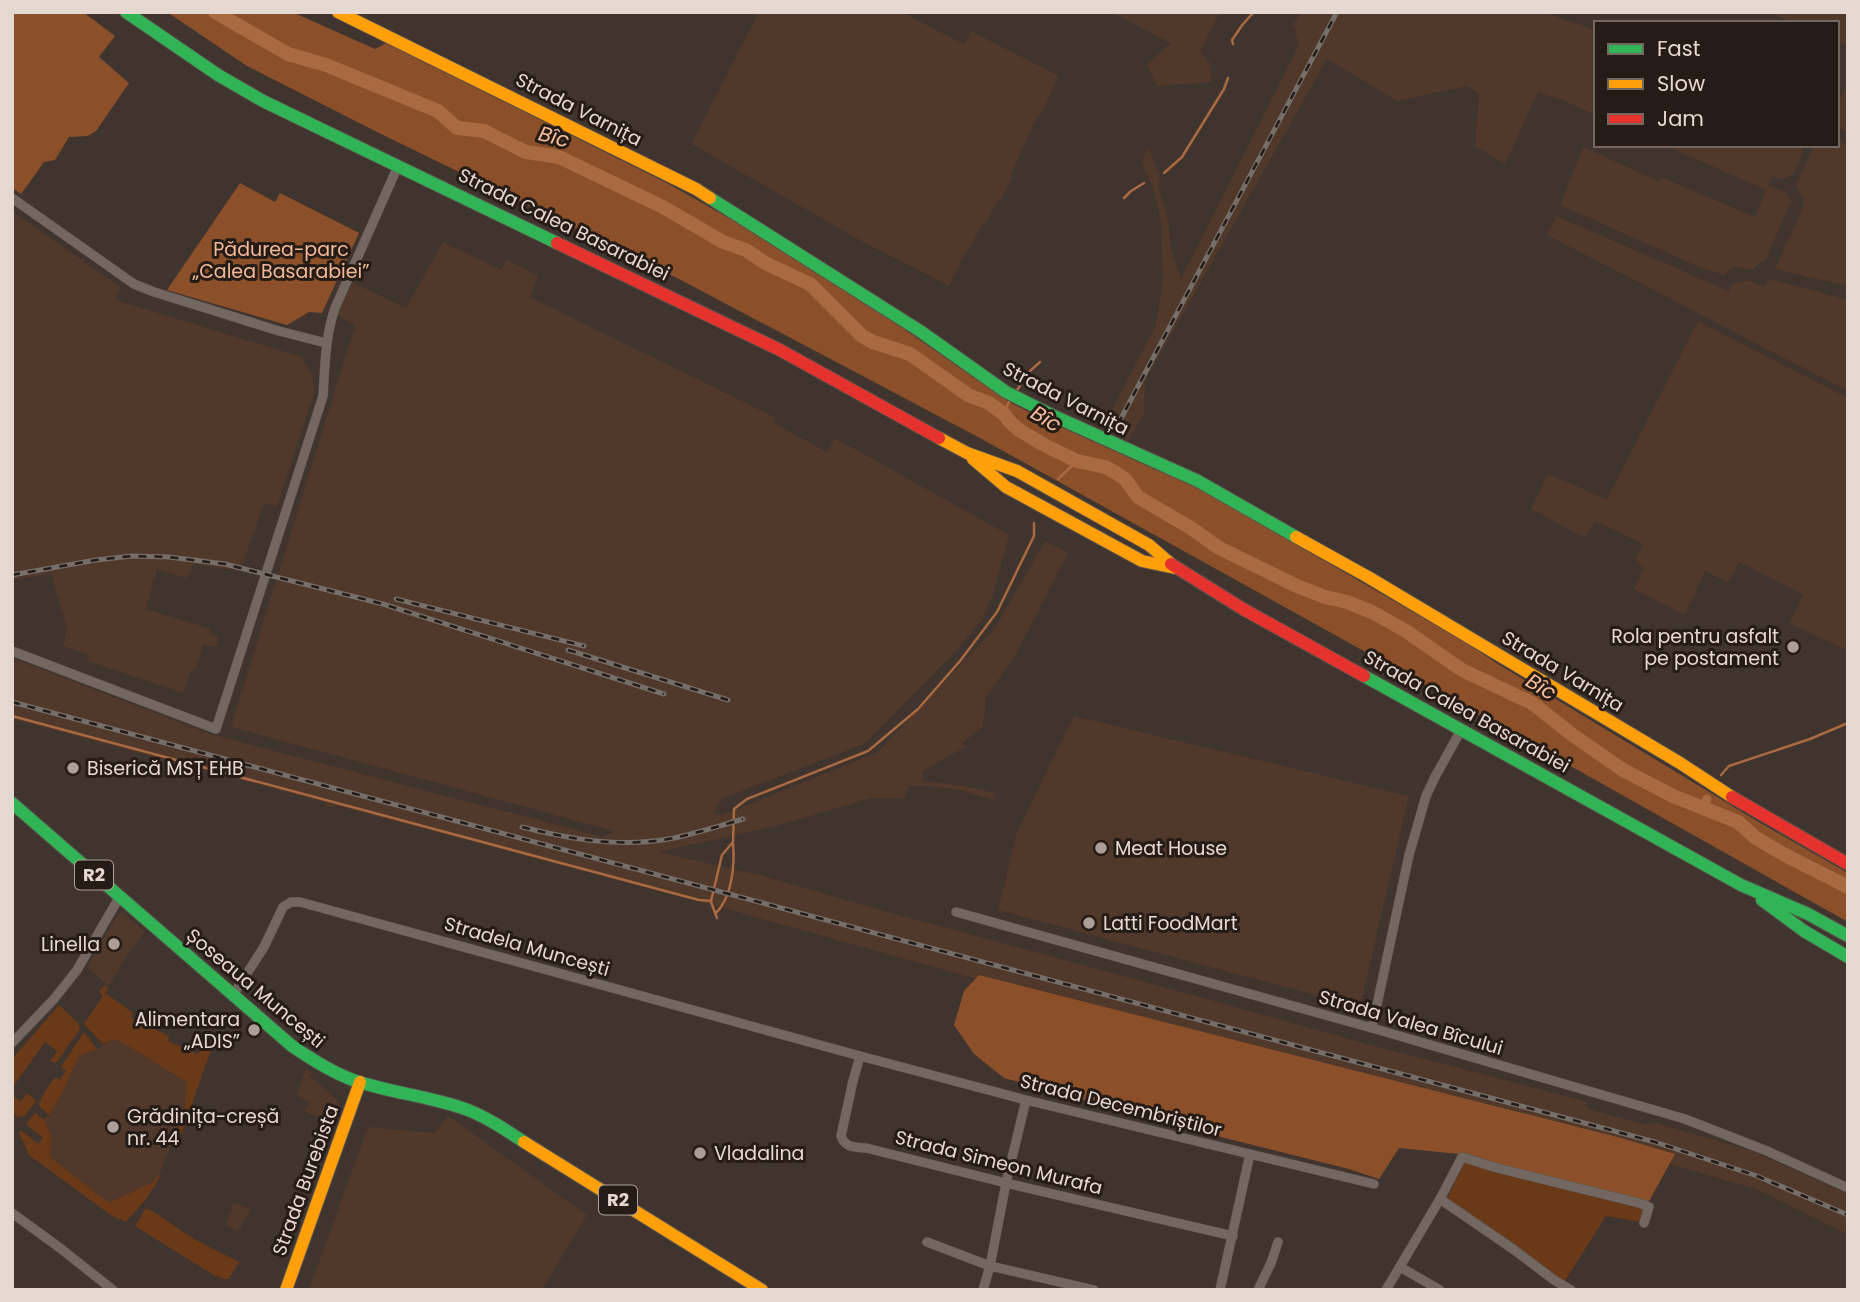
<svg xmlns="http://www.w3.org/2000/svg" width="1860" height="1302" font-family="Poppins,sans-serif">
	<rect width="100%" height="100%" fill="#3f342e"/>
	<g fill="#50382a">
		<polygon points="759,12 901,12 964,44 971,31 1059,76 1041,114 1037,117 1011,174 1012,179 1001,200 998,199 986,223 983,223 969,249 967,249 949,286 863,242 691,144"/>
		<polygon points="1111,12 1220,12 1200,51 1210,63 1212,82 1157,86 1147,64 1171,43"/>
		<polygon points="1302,12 1542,12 1596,30 1596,115 1562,100 1538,92 1505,164 1475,146 1479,93 1467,86 1397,101 1327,59 1145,381 1144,414 1128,441 1103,427 1155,327 1159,308 1163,278 1161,222 1153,188 1142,162 1148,146 1160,177 1159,188 1169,223 1171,249 1181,279 1299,45 1293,24"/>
		<polygon points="1770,12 1848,12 1848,46 1837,42 1837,23 1794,23"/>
		<polygon points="1848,81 1848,132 1837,127 1837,106"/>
		<polygon points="1837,141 1848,145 1848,286 1775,269 1801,212 1804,200 1796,185 1814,145 1837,145"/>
		<polygon points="1664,145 1805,145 1795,172 1787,178 1780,179 1772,176 1768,185 1785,192 1791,201 1765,262 1760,262 1752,270 1734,266 1724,275 1699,267 1560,205 1583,147 1659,181 1661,177 1755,217 1766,190"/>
		<polygon points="12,211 120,287 116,300 302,357 312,375 314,387 314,393 277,507 264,503 240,571 193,564 187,578 157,569 146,609 211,629 210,634 219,637 216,647 203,645 196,669 190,673 183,693 87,661 89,655 63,646 67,628 51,574 12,580"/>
		<polygon points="1556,216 1729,291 1732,284 1748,280 1764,287 1771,279 1848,300 1848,391 1547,235"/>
		<polygon points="443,242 501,270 507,260 538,276 530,297 776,418 774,423 827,452 835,438 1009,535 992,599 990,599 984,617 956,651 864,744 721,799 714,814 722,815 745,806 878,752 995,628 1045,541 1068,553 1015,656 986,697 983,727 961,744 967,746 923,771 923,781 965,786 996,793 993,800 956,789 927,786 909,786 904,799 871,798 776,826 659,852 767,877 877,909 1171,989 1371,1045 1585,1101 1589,1109 1646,1125 1653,1122 1752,1151 1848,1194 1848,1235 1756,1189 1477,1109 1185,1037 730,910 338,806 326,807 327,803 12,719 12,658 210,734 603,837 614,831 231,727 355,326 337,314 352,282 406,308"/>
		<polygon points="1698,321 1848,398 1848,651 1789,623 1804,595 1739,562 1728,583 1705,571 1685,615 1634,589 1644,569 1635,560 1643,544 1595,521 1585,538 1531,509 1548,474 1607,499"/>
		<polygon points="1074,716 1409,796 1360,1007 998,910 1017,832"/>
		<polygon points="123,912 145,932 125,959 109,986 87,967 118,914"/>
		<polygon points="118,1040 187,1082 184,1114 159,1175 153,1182 109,1204 50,1157 51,1136 45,1122 61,1095 79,1055 97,1049 110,1041"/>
		<polygon points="306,1068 312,1073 310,1076 338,1100 339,1106 333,1124 304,1111 310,1103 297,1096"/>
		<polygon points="448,1116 587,1215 542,1290 309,1290 368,1127 434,1133"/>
		<polygon points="233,1202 251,1209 238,1232 226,1225"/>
	</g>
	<g fill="#6a3918">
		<polygon points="104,985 108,988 105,993 133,1013 131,1018 169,1036 168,1041 198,1054 202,1047 211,1050 181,1135 176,1133 184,1114 187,1082 118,1040 110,1041 103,1044 84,1024 103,996 99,992"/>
		<polygon points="59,1005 79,1024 80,1029 56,1063 50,1061 57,1051 45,1042 12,1088 12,1059"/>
		<polygon points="84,1032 97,1049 79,1056 61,1095 45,1122 51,1136 50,1157 109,1203 153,1182 159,1175 160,1177 147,1198 126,1222 112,1216 29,1155 19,1133 21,1130 38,1144 43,1138 26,1124 35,1113 44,1120 49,1115 38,1105 45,1091 55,1077 60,1080 66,1071 61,1067"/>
		<polygon points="27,1093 36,1101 25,1116 18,1117 12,1112 12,1095 21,1101"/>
		<polygon points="1465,1160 1644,1208 1642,1222 1606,1216 1563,1284 1447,1199"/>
		<path d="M146,1208C162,1215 177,1229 193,1238C208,1247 224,1254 239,1262L229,1279H223L212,1274L135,1226Z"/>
	</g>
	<g fill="#8b5029">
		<polygon points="12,12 83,12 115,36 99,57 129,83 96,131 88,136 69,137 55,160 44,162 21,194 12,188"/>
		<polygon points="167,12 292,12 375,49 386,43 667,183 771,242 904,329 1006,400 1034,415 1163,473 1183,479 1465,642 1498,664 1757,821 1848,873 1848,922 1526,741 978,437 679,279 379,133 247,66"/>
		<polygon points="240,183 275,202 280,193 359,233 322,313 309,312 287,325 167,290"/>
		<polygon points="979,975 1621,1138 1675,1154 1648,1203 1459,1154 1399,1148 1379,1179 1349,1169 1189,1129 1004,1078 974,1054 954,1025 964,991"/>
	</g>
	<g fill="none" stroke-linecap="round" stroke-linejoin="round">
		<g stroke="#a96941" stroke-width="2.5">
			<polyline points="1233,44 1232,40 1243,24 1254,12"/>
			<polyline points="1164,173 1182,157 1224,89 1228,78"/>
			<polyline points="1124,198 1131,191 1144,183"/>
			<polyline points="1017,390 1031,370 1040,362"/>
			<polyline points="1004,414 1009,402"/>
			<polyline points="1058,479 1077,461"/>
			<polyline points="12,716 699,900 711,901 722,855 733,842 734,809 747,799 868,751 918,709 960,661 997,612 1034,536 1034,523"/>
			<polyline points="1721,775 1729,766 1810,739 1848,723"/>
			<polyline points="711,902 717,918"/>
			<path d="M716,913C732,897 735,865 733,843"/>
		</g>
		<polyline stroke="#a96941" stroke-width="9" points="1702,807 1707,799"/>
		<polyline stroke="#a96941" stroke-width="14" points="215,12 288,54 326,65 438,111 457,128 484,131 526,152 559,157 663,207 723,242 746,250 765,263 810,284 862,336 873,342 910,354 968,395 989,403 1004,414 1009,421 1019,430 1046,446 1077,461 1105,467 1116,473 1125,479 1138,497 1191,528 1219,548 1297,586 1325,597 1347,602 1372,612 1406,631 1462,670 1532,703 1574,736 1623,770 1673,796 1738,822 1756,838 1785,855 1848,887"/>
		<g stroke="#5b524d" stroke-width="10">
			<g id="street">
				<polyline points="12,198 134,284 154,292 279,331 326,343"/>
				<path d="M12,651L216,729L323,396C325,366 325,337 335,308L398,166"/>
				<polyline points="956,912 1372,1028 1685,1119 1767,1151 1848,1188"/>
				<polyline points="233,995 264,947 283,907 291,902 300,902 860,1056 1026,1100 1374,1184"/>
				<polyline points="1372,1028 1409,855 1426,796 1435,777 1461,730"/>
				<polyline points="12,1043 54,999 77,970 120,896"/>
				<path d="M860,1056L853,1081L841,1136C845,1148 855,1147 866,1148L1006,1183L1233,1236"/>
				<polyline points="1440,1199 1513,1249 1554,1280 1571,1290"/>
				<polyline points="12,1213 60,1248 113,1290"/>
				<polyline points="927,1242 990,1266 1094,1290"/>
				<polyline points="1400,1267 1440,1290"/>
				<polyline points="983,1290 990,1266 1006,1183 1026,1100"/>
				<polyline points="1220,1290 1250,1154"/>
				<polyline points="1258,1290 1271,1263 1278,1242"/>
				<polyline points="1386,1290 1440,1199 1462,1157 1497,1168 1639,1203 1649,1207 1644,1223"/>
			</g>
		</g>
		<g stroke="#5b524d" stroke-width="14">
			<g id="fast">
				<polyline points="126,12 218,75 263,101 557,243"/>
				<polyline points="710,198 920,331 1006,392 1056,417 1198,481 1296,537"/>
				<polyline points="1364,676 1741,885 1808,914 1848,936"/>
				<path d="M12,803L292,1046C311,1059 331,1072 353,1080C390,1093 430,1096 468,1110C488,1118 506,1130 524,1142"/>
				<polyline points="1762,900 1804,931 1848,957"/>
			</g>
		</g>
		<g stroke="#5b524d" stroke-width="14">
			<g id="slow">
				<polyline points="338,12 696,189 710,198"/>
				<polyline points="939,438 967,453 1017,471 1149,545 1171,564"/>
				<polyline points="973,459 1006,487 1142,561 1175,568"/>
				<polyline points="1296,537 1368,577 1680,763 1732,797"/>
				<polyline points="524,1142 762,1290"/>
				<polyline points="286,1290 360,1082"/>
			</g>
		</g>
		<g stroke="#5b524d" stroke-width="14">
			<g id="jam">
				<polyline points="557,243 780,350 939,438"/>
				<polyline points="1171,564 1243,609 1364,676"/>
				<polyline points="1732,797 1848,864"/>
			</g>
		</g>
		<use href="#street" stroke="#726761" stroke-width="9"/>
		<use href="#fast" stroke="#30b455" stroke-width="12"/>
		<use href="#slow" stroke="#ff9f0a" stroke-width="12"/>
		<use href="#jam" stroke="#e5322d" stroke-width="12"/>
		<g stroke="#766e69" stroke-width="5">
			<g id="rail">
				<polyline points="1118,424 1337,12"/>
				<polyline points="12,575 96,560 132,556 169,557 225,564 383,604 664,694"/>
				<polyline points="396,599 584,646"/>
				<polyline points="568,650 728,700"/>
				<polyline points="12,702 1655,1142 1757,1176 1848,1215"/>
				<path d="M522,827C573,840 622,848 674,838C697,833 720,826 743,819"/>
			</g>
		</g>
		<use href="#rail" stroke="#261c17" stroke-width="2.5" stroke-dasharray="8" stroke-linecap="butt"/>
	</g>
	<g fill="#ab9f97" stroke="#261c17" stroke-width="2.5">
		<circle cx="1793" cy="647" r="7"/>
		<circle cx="73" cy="768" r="7"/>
		<circle cx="1101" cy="848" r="7"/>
		<circle cx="1089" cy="923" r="7"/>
		<circle cx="114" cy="944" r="7"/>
		<circle cx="254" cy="1030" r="7"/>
		<circle cx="113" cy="1127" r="7"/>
		<circle cx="700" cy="1153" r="7"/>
	</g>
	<g text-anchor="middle" stroke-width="6" stroke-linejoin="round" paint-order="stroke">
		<g fill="#261c17" stroke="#aca098" stroke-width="2">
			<rect x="75" y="860.5" width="38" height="29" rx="5"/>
			<rect x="599" y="1185.5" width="38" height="29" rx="5"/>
		</g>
		<g font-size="18" font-weight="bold" fill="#e5d8d0">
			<text x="94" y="881">R2</text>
			<text x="618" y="1206">R2</text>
		</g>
		<g font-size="19" fill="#e5d8d0" stroke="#261c17">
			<text transform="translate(579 109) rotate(27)" y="7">Strada Varnița</text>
			<text transform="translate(564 224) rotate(26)" y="7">Strada Calea Basarabiei</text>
			<text transform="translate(1066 398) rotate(27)" y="7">Strada Varnița</text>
			<text transform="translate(1563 671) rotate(31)" y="7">Strada Varnița</text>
			<text transform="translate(1467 711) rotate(29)" y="7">Strada Calea Basarabiei</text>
			<text transform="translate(527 946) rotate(16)" y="7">Stradela Muncești</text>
			<text transform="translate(256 988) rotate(40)" y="7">Șoseaua Muncești</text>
			<text transform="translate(1411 1022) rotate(16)" y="7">Strada Valea Bîcului</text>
			<text transform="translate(1121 1105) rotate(14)" y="7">Strada Decembriștilor</text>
			<text transform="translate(999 1162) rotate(14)" y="7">Strada Simeon Murafa</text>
			<text transform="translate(305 1180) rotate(-70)" y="7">Strada Burebista</text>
		</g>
		<g font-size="19" fill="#f3b997" stroke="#261c17">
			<text x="281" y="256">Pădurea-parc<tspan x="281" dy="22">„Calea Basarabiei”</tspan></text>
		</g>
		<g font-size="19" fill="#e5d8d0" stroke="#261c17" text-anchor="start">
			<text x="1779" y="643" text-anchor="end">Rola pentru asfalt<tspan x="1779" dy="22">pe postament</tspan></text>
			<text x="87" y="775">Biserică MSȚ EHB</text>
			<text x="1115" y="855">Meat House</text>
			<text x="1103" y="930">Latti FoodMart</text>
			<text x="100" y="951" text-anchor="end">Linella</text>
			<text x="240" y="1026" text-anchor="end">Alimentara<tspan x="240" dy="22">„ADIS”</tspan></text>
			<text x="127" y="1123">Grădinița-creșă<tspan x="127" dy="22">nr. 44</tspan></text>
			<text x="714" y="1160">Vladalina</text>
		</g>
		<g font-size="21" font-style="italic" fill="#f9be9c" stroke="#261c17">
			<text transform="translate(554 137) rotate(15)" y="7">Bîc</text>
			<text transform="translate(1046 419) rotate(31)" y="7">Bîc</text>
			<text transform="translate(1541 687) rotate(31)" y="7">Bîc</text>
		</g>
	</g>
	<rect width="1860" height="1302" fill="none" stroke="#e5d8d0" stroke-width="28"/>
	<rect x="1594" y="21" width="245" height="126" fill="#261c17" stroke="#726761" stroke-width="2"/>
	<rect x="1608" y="44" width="35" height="10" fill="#30b455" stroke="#726761" stroke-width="2"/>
	<text x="1657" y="56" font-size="21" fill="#e5d8d0">Fast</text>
	<rect x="1608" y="79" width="35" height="10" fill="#ff9f0a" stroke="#726761" stroke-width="2"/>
	<text x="1657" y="91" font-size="21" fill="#e5d8d0">Slow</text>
	<rect x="1608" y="114" width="35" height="10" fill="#e5322d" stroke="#726761" stroke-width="2"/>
	<text x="1657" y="126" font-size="21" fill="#e5d8d0">Jam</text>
</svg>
